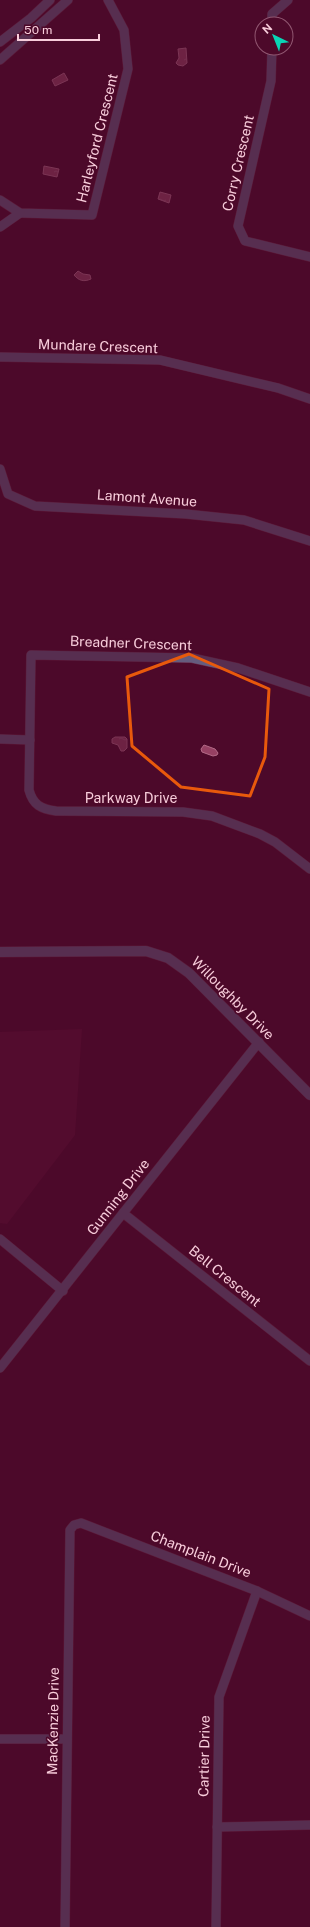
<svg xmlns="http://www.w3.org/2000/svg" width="310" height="1927" font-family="'Public Sans',sans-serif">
	<defs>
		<pattern id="water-ripples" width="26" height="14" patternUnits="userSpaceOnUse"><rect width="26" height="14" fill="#964063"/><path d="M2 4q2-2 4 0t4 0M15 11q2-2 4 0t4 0" fill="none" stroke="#a55a79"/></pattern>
	</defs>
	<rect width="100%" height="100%" fill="#4d092a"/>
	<polygon fill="#5c1034" points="82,1029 75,1135 7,1224 0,1223 0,1032"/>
	<g fill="url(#water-ripples)" stroke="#b36a87">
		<polygon points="186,48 187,63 183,66 178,65 176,63 179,58 178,49"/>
		<polygon points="64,73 68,80 55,86 52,80"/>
		<polygon points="44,166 59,169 57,177 43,174"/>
		<polygon points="160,192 171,195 169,203 158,199"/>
		<path d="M78,271L83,274L90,275L91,279C84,282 79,281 74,275Z"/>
		<polygon points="115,737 125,737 127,739 127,748 124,751 121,751 118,745 112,743 112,739"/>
		<polygon points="204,745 215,749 218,753 217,755 213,756 202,752 201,749"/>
	</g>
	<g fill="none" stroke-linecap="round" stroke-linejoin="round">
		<g stroke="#6c2c4a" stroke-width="10">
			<g id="minor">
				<polyline points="272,24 272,14 288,0"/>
				<polyline points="0,42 31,18 50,0"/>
				<polyline points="272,48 271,81 238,226 245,241 310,257"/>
				<polyline points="0,60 68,0"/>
				<polyline points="0,200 20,213 92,215 128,69 124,30 108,0"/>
				<polyline points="0,227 20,213"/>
				<polyline points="0,357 160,360 278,388 310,399"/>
				<polyline points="0,469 8,494 35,506 186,514 244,520 310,541"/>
				<path d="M310,692L238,668L192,658L31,655L29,790C33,805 41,809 56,811L183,812L212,816L260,834L275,842L310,869"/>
				<polyline points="0,739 30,740"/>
				<polyline points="123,1213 310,1361"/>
				<polyline points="0,1239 63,1291"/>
				<polyline points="0,1368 259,1042"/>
				<polyline points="0,1739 66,1739"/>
				<polyline points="217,1827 310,1825"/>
				<polyline points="65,1927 70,1530 74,1525 81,1523 257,1591 310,1616"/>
				<polyline points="216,1927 219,1697 257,1591"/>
			</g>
		</g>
		<g stroke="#6c2c4a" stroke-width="11">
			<polyline id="tertiary" points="0,952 146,951 168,958 189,973 310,1095"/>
		</g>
		<use href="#minor" stroke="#655c7e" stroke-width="9"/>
		<use href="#tertiary" stroke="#655c7e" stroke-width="10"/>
	</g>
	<path d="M0 0H310V1927H0ZM189,654L269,689L265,757L250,796L181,787L132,746L127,677Z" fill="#4d092a" fill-opacity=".55" fill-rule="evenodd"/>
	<path fill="none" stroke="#e8590c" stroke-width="3" stroke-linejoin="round" d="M189,654L269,689L265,757L250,796L181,787L132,746L127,677Z"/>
	<g text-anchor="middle" stroke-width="3.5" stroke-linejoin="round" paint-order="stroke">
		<g font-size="14" fill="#f8cddb" stroke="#4d092a">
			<text transform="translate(97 138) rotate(-76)" y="5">Harleyford Crescent</text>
			<text transform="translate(238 163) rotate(-77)" y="5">Corry Crescent</text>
			<text transform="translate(98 346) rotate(2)" y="5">Mundare Crescent</text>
			<text transform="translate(147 498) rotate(4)" y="5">Lamont Avenue</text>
			<text transform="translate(131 643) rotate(2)" y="5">Breadner Crescent</text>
			<text x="131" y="803">Parkway Drive</text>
			<text transform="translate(233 998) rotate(45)" y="5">Willoughby Drive</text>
			<text transform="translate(118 1197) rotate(-52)" y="5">Gunning Drive</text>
			<text transform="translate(225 1276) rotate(39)" y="5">Bell Crescent</text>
			<text transform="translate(201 1554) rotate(21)" y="5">Champlain Drive</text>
			<text transform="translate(53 1721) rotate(-89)" y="5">MacKenzie Drive</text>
			<text transform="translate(204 1756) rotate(-89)" y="5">Cartier Drive</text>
		</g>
	</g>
	<g transform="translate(274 36) rotate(317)"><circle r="19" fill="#4d092a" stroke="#915771"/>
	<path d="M0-3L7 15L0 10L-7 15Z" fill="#09d5b5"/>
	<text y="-6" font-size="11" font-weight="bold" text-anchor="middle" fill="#f8cddb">N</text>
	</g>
	<path d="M18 34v6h81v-6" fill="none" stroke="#f8cddb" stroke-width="2"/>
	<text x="24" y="34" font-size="12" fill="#f8cddb" stroke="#4d092a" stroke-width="3" paint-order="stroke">50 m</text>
</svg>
